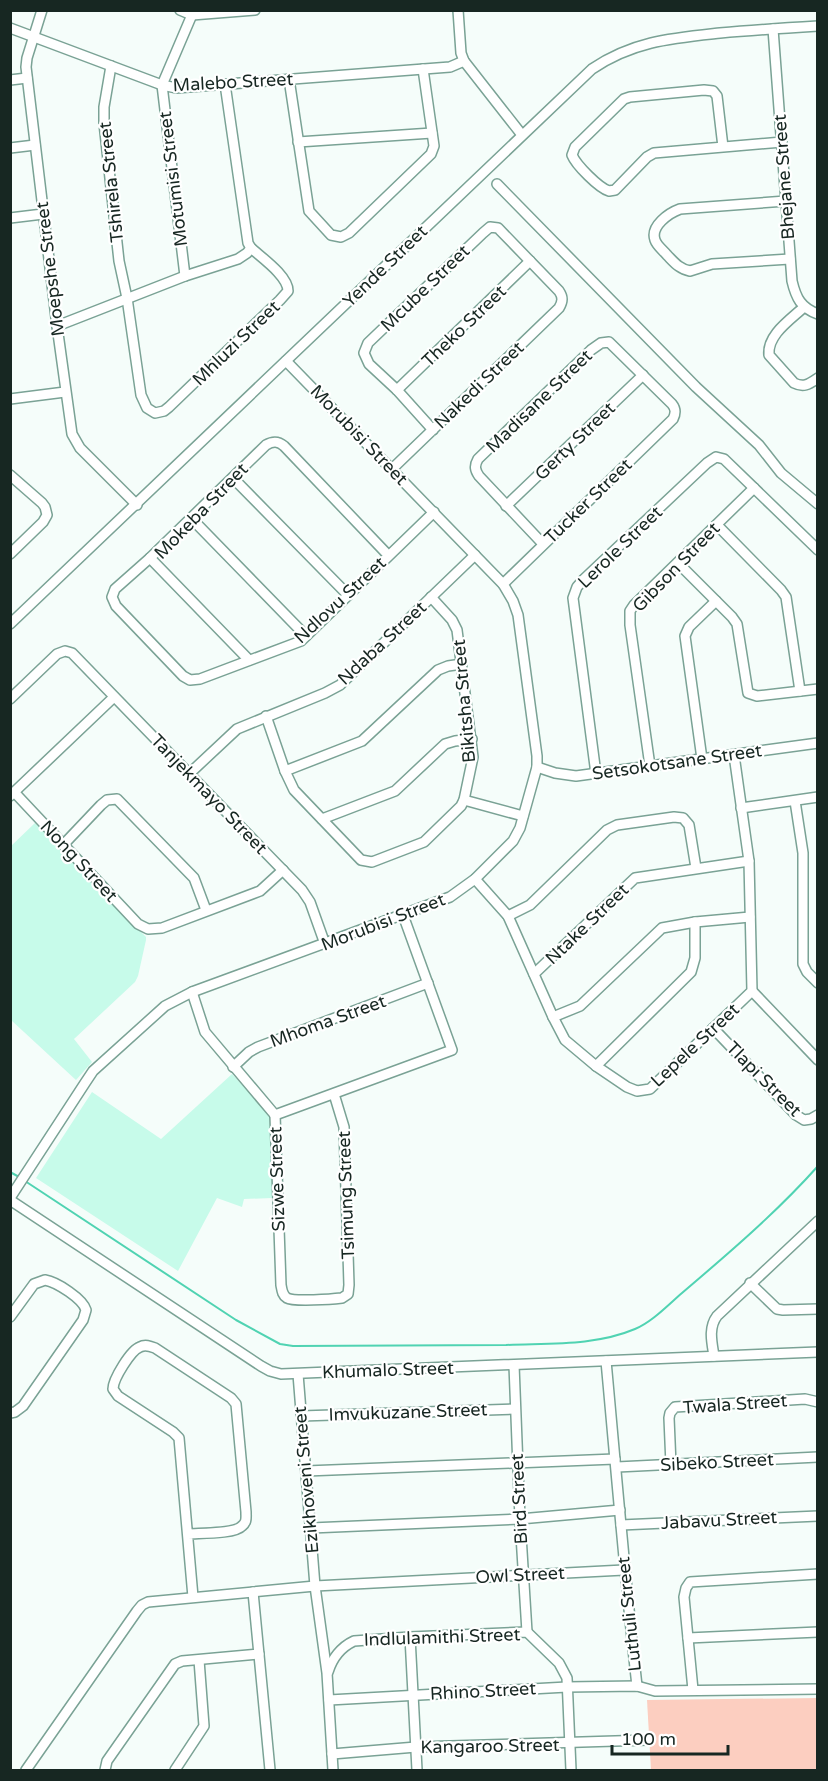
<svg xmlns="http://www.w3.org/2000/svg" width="828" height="1781" font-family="'Varela Round',sans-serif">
	<rect width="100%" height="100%" fill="#f5fdfa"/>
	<g fill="#c7fbea">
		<polygon points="35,823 146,937 146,940 138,976 135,982 74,1039 92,1062 76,1080 11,1020 10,847"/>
		<polygon points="232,1074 271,1116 272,1198 244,1199 242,1207 217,1198 178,1271 36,1178 92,1092 161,1139"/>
	</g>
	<polygon fill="#fccec0" points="817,1698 817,1770 651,1770 647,1700"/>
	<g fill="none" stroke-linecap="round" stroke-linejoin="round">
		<g stroke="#50d3b2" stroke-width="2">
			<polyline points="10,1172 21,1178"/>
			<path d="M25,1181L236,1320L280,1344L293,1346C364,1345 435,1346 506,1345C549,1343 595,1346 635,1329C652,1322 668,1305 682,1293C729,1253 777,1212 818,1166"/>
		</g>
		<g stroke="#7aa295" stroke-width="12">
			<g id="minor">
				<polyline points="42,10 27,58 26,67 57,326 72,434 80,448 137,505"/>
				<polyline points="180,10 192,15 255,10"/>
				<polyline points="458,10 461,53 464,61 522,135"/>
				<polyline points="10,28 162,85 176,88 450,67 464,61"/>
				<path d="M773,29L792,281C796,298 801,308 818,314"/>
				<path d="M111,66L104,107V123L119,261L127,298L141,395L147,408L155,413L164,411L169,407L280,300L288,291C288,276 262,258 251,248L248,243L225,84"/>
				<polyline points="289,79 309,211 331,235 341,237 349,233 431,154 434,146 423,69"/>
				<polyline points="10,80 27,78"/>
				<polyline points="298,142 432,133"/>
				<path d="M723,147L717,96L713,91L704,90L630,97L624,99L575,147L572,155C576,165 599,188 609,191L615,190L647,157L654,153L782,142"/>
				<polyline points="10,148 35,145"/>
				<polyline points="497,184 696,387 759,445 781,473 818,504"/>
				<path d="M786,201L680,209C669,213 650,226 655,240C657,246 663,250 667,255C674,262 679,269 690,271L712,264L790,259"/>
				<polyline points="10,218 43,214"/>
				<polyline points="185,276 162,85 194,10"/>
				<path d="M804,307C790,320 767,335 769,355L794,383C804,388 809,384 818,378"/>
				<polyline points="57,326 185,276 238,259 247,253 251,248"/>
				<polyline points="397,390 530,261"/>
				<polyline points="10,399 65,392"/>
				<path d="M392,469L559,308C563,301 563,297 559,291L498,228L490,227L483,233L368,343L364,353L369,364L397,390L433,430"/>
				<polyline points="10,475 42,503 45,507 47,515 43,522 10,554"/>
				<polyline points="233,478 348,595"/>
				<polyline points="506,506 643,375"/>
				<polyline points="191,518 306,636"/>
				<polyline points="717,525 781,590 786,597 800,691"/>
				<path d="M388,555L284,446C278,441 273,441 266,445L150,558L115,589L112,597L116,606L183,676L190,680L200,679L301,641L434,512"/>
				<polyline points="150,558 249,660"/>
				<polyline points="678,563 732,617 737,624 748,693 757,696 818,689"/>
				<path d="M503,584L673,419C676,413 676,409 672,404L609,342L601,343L591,350L478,459C474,466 475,470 479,476L543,544"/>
				<path d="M10,624L592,69C633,41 673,38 720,33C753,30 785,28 818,26"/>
				<polyline points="10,699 57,654 65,651 72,653 302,890 310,902 325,944"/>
				<polyline points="266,716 285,771 294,790 361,860 372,862 424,842 461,806 464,800 473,757 457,630 452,620 431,597"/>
				<polyline points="702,759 685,636 689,627 716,601"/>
				<polyline points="650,766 630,625 630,611 634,605 754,488"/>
				<polyline points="537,767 555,773 576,776 818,743"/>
				<polyline points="285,771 362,741 438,670 448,666 462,664"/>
				<polyline points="190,773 237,729 325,693 340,685 475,555"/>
				<polyline points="596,774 573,598 577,587 584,579 707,463 716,457 724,459 818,550"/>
				<polyline points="15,793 138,924 148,929 162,928 260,891 283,870"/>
				<polyline points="10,796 114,697"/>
				<polyline points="464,800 523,816"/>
				<polyline points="795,801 803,853 803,964 807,972 818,983"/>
				<polyline points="741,808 818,797"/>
				<polyline points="322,819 395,791 445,744 455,741 472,739"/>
				<polyline points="64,844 101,805 107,800 117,799 194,878 206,910"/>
				<polyline points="475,879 508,916 553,1017 565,1040 596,1066 627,1087 637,1091 650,1089 752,991 749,861 734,755"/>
				<polyline points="508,916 530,905 607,830 617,825 674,817 683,818 689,825 696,868"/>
				<polyline points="534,974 635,878 749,861"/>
				<polyline points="752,991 818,1060"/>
				<polyline points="192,992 205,1032 275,1115"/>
				<polyline points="553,1017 580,1006 662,928 695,922 750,917"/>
				<polyline points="713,1028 796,1115 804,1120 811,1119 818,1115"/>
				<polyline points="596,1066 691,972 695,958 695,922"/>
				<polyline points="233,1067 249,1052 258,1047 428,983"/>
				<path d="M275,1115L281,1285C282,1290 282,1295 287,1298C294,1302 333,1299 342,1298L348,1294L349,1285L344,1127L334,1094"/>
				<polyline points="275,1115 452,1050 403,915"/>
				<polyline points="10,1198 85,1083 93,1071 165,1006 192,992 450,897 475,879 513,841 520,828 537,767 537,756 518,615 513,601 503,584 286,361"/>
				<polyline points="10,1200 261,1366 270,1371 281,1374 818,1352"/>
				<polyline points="750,1283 777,1309 783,1310 818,1309"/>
				<path d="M10,1317L34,1284L45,1280C57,1282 83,1299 86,1310L83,1320L23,1406L15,1412L10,1413"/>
				<path d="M714,1356C712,1343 708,1328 717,1316L818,1221"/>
				<path d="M606,1361C616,1469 625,1578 637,1686"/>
				<polyline points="514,1365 520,1519 527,1632"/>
				<polyline points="298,1374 315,1586 327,1673 333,1770"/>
				<polyline points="301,1416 515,1409"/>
				<polyline points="671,1465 669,1418 670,1413 675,1407 805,1399 818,1402"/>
				<polyline points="617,1467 818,1457"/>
				<polyline points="306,1471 615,1459"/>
				<polyline points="621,1525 818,1516"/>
				<polyline points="311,1528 520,1519 620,1510"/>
				<path d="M188,1534C200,1533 235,1534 242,1526C247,1522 246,1518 246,1512L236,1404L231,1398L155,1348C150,1346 145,1344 140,1347C131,1350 113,1379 113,1389L118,1396L173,1432L179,1438L193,1597"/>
				<polyline points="253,1592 270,1770"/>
				<polyline points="410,1637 417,1770"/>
				<polyline points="688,1638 818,1632"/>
				<path d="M328,1672C332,1659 341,1647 354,1641L410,1637L527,1632L559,1663L567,1678L571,1770"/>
				<polyline points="693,1690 684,1597 686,1588 690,1582 818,1574"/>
				<polyline points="329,1700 567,1687 637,1686 655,1691 818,1689"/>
				<polyline points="332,1754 416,1747 648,1740"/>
				<polyline points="26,1770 137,1611 142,1605 148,1602 315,1586 624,1570"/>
				<polyline points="105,1770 107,1761 175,1664 182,1661 259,1654"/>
				<polyline points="175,1770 204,1726 199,1660"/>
			</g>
		</g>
		<use href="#minor" stroke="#fff" stroke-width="9"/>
	</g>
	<g text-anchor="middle" stroke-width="4.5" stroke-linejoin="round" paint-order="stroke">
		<g font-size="18" fill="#172722" stroke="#fff">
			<text transform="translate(233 82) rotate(-3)" y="6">Malebo Street</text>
			<text transform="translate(784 177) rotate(-94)" y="6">Bhejane Street</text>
			<text transform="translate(173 179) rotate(-97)" y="6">Motumisi Street</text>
			<text transform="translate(111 182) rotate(-96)" y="6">Tshirela Street</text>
			<text transform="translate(385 266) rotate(-44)" y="6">Yende Street</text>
			<text transform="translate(50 269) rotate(-97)" y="6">Moepshe Street</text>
			<text transform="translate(425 288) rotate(-44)" y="6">Mcube Street</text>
			<text transform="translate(464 326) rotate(-44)" y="6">Theko Street</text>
			<text transform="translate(236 343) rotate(-44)" y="6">Mhluzi Street</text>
			<text transform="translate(479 385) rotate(-44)" y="6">Nakedi Street</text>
			<text transform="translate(539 401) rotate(-44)" y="6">Madisane Street</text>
			<text transform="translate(359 435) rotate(46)" y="6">Morubisi Street</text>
			<text transform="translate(575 441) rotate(-44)" y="6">Gerty Street</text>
			<text transform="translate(588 501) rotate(-44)" y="6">Tucker Street</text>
			<text transform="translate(201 511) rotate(-46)" y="6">Mokeba Street</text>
			<text transform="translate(620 547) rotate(-44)" y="6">Lerole Street</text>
			<text transform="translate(676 567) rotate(-46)" y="6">Gibson Street</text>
			<text transform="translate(340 600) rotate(-43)" y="6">Ndlovu Street</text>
			<text transform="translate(382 643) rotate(-43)" y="6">Ndaba Street</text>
			<text transform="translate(464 701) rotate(-95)" y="6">Bikitsha Street</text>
			<text transform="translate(677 762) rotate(-8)" y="6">Setsokotsane Street</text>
			<text transform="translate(209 794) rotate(46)" y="6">Tanjekmayo Street</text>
			<text transform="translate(79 861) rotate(47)" y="6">Nong Street</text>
			<text transform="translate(383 922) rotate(-21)" y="6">Morubisi Street</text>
			<text transform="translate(587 924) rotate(-44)" y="6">Ntake Street</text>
			<text transform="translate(328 1021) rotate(-20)" y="6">Mhoma Street</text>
			<text transform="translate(695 1045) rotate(-43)" y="6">Lepele Street</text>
			<text transform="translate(764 1079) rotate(45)" y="6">Tlapi Street</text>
			<text transform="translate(277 1179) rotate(-92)" y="6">Sizwe Street</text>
			<text transform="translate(346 1195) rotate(-92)" y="6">Tsimung Street</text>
			<text transform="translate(388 1370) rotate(-2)" y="6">Khumalo Street</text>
			<text transform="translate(735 1404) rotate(-4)" y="6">Twala Street</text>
			<text transform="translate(408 1412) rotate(-2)" y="6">Imvukuzane Street</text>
			<text transform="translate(717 1462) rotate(-3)" y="6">Sibeko Street</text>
			<text transform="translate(306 1480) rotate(-95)" y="6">Ezikhoveni Street</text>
			<text transform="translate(519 1499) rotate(-93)" y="6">Bird Street</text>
			<text transform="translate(719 1520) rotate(-3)" y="6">Jabavu Street</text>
			<text transform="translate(520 1575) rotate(-3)" y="6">Owl Street</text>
			<text transform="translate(629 1614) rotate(-96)" y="6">Luthuli Street</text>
			<text transform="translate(442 1637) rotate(-2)" y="6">Indlulamithi Street</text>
			<text transform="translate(483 1691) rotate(-3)" y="6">Rhino Street</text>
			<text transform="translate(490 1746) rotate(-1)" y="6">Kangaroo Street</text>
		</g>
	</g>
	<rect width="828" height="1781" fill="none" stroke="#172722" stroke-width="24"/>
	<path d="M612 1745v9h116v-9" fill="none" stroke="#172722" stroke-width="3"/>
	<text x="621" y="1745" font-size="18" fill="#172722" stroke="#ffffff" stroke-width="4.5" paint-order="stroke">100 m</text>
</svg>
